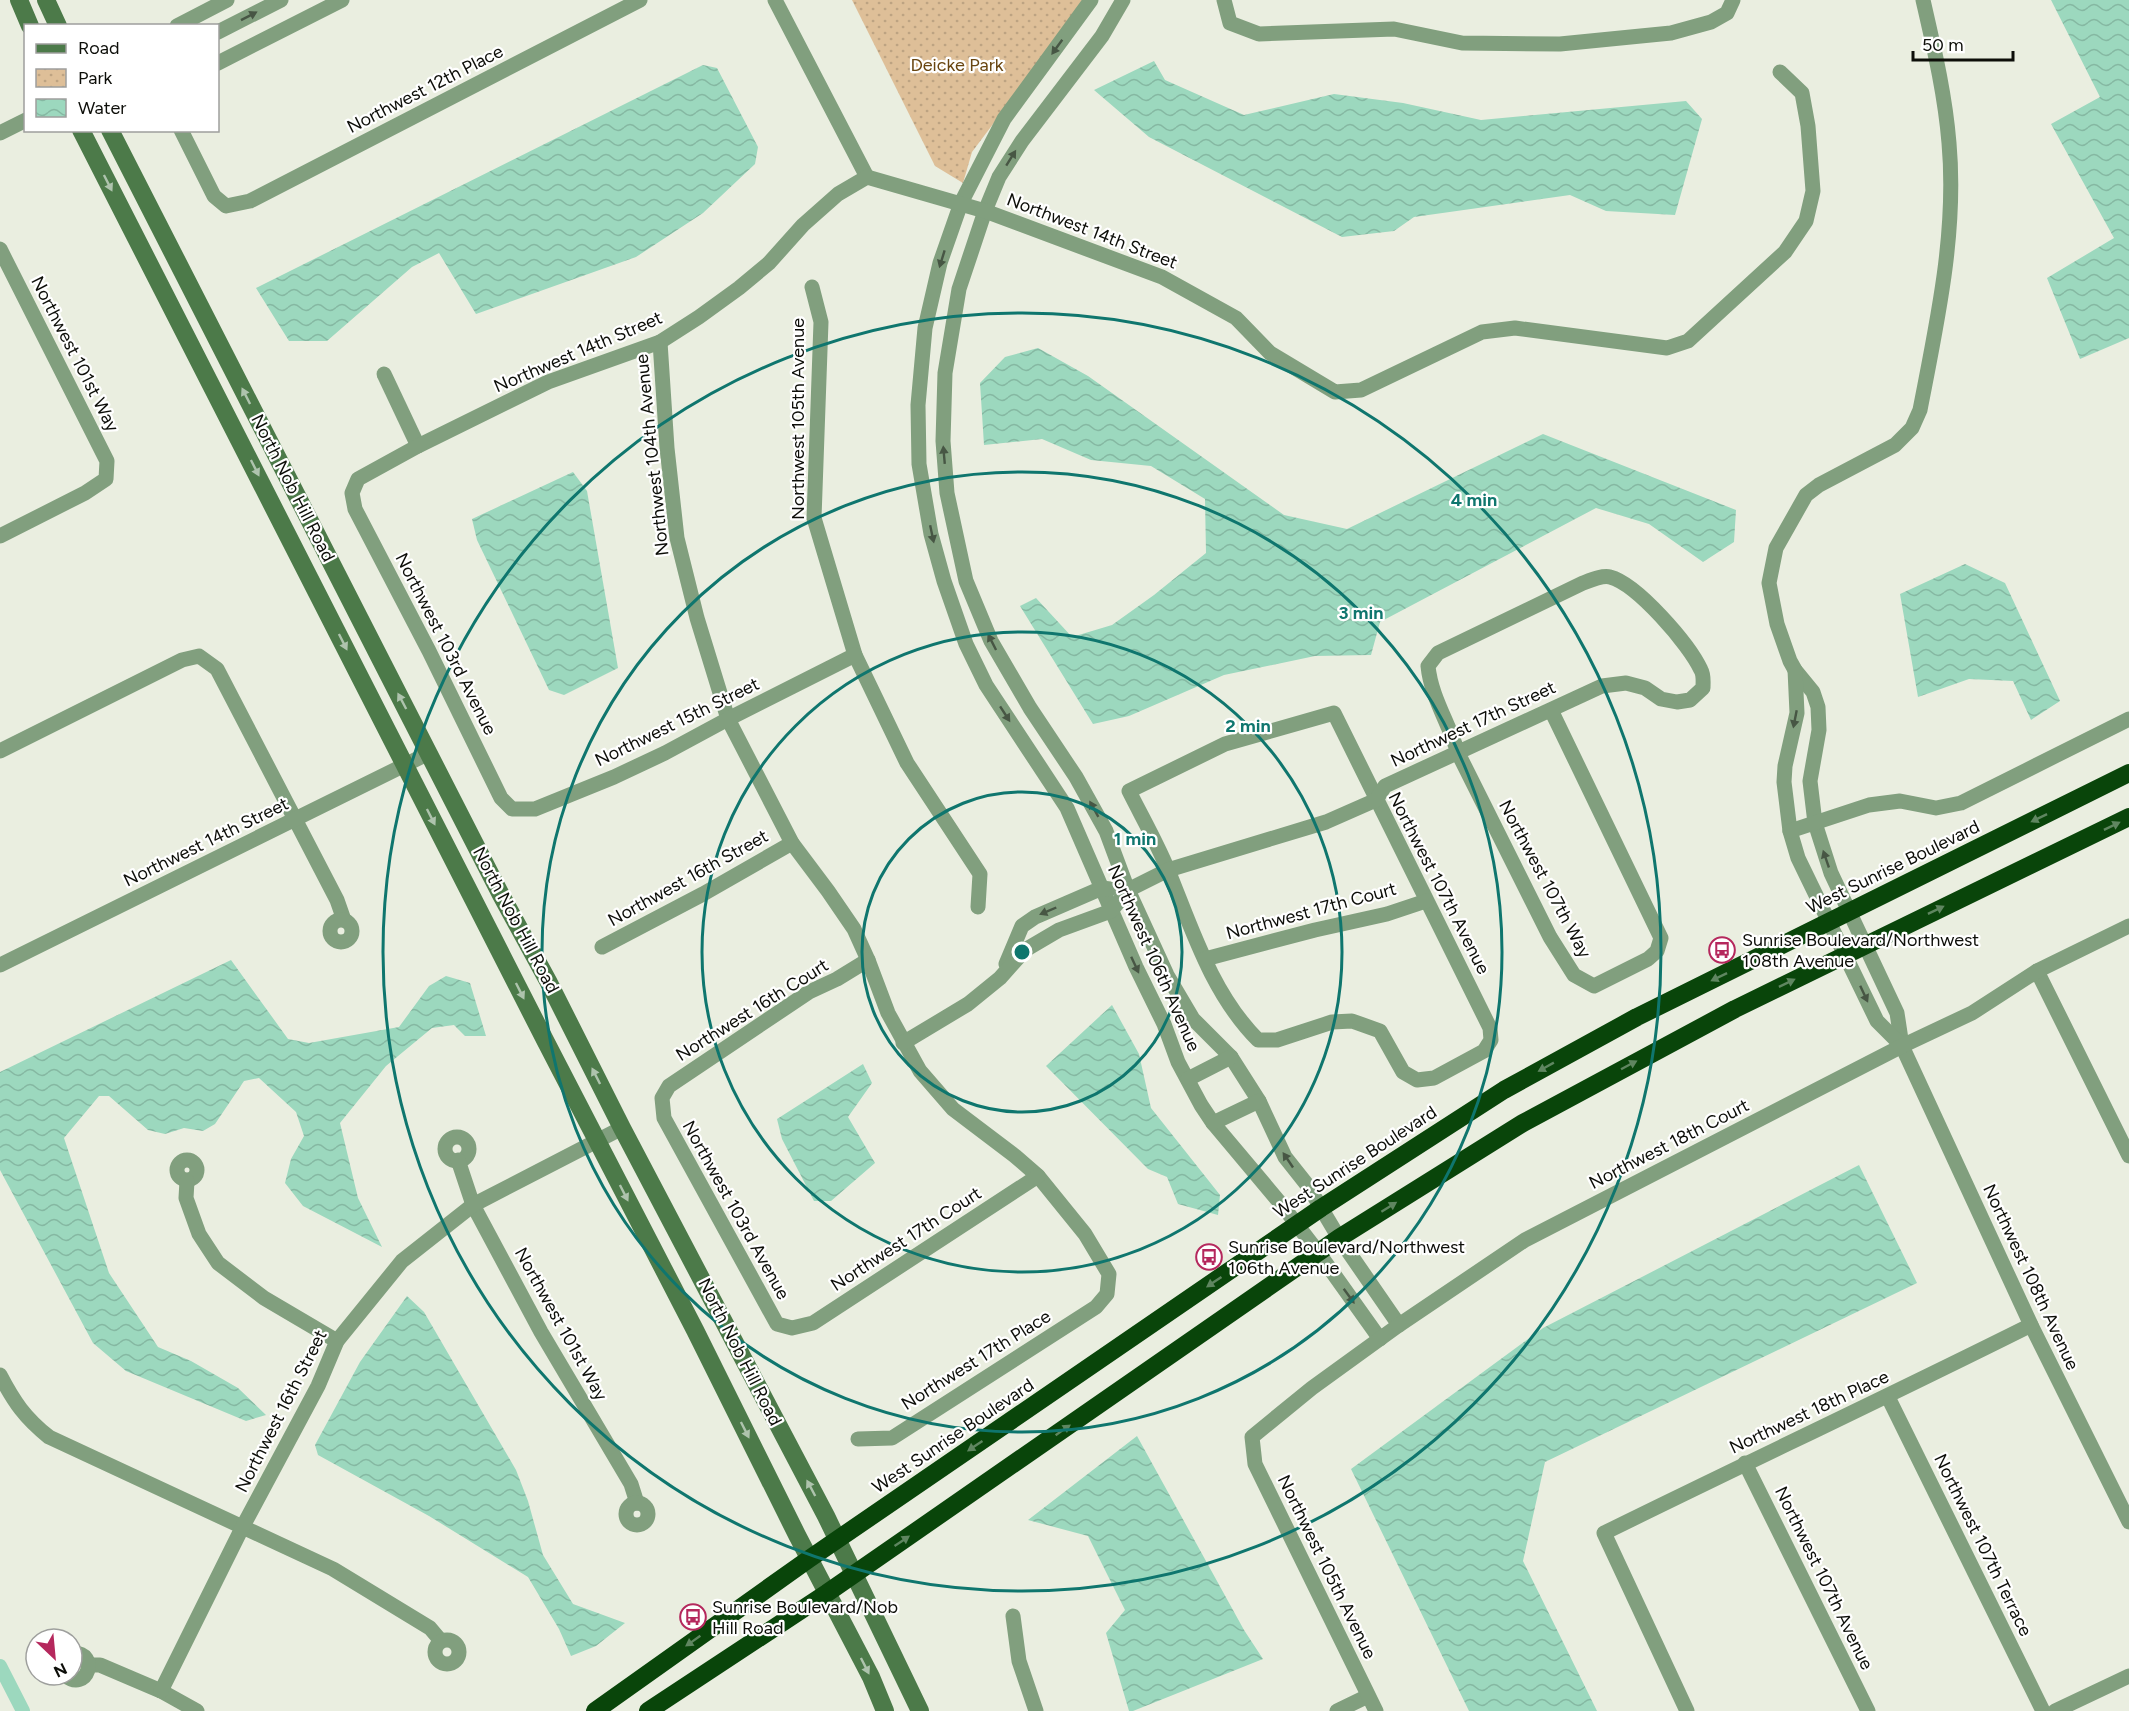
<svg xmlns="http://www.w3.org/2000/svg" width="2129" height="1711" font-family="Figtree,sans-serif">
	<defs>
		<pattern id="park-dots" width="8" height="8" patternUnits="userSpaceOnUse" patternTransform="scale(1.5)"><rect width="8" height="8" fill="#debf98"/><path d="M2 2h.1M6 6h.1" fill="none" stroke="#bda382" stroke-width="1.8" stroke-linecap="round"/></pattern>
		<pattern id="water-waves" width="16" height="10" patternUnits="userSpaceOnUse" patternTransform="scale(1.5)"><rect width="16" height="10" fill="#9cd8be"/><path d="M0 5q4-4 8 0t8 0" fill="none" stroke="#85b8a2"/></pattern>
	</defs>
	<rect width="100%" height="100%" fill="#eaeee0"/>
	<polygon fill="url(#park-dots)" points="852,0 1086,0 972,152 963,183 935,166"/>
	<g fill="url(#water-waves)">
		<polygon points="2051,0 2129,0 2129,338 2080,359 2047,278 2114,238 2051,124 2100,97"/>
		<polygon points="1154,61 1165,80 1244,115 1334,94 1403,103 1481,120 1686,101 1702,119 1675,215 1606,211 1570,195 1414,217 1394,231 1342,237 1149,137 1094,90"/>
		<polygon points="703,65 717,68 758,147 755,164 703,213 636,257 476,314 439,253 412,267 327,341 289,341 256,288"/>
		<polygon points="1038,348 1088,376 1284,515 1347,529 1543,434 1736,510 1734,542 1703,562 1649,524 1596,508 1380,622 1371,655 1315,656 1224,675 1129,716 1093,724 1020,606 1036,598 1072,637 1112,625 1154,595 1206,553 1205,499 1151,466 1091,460 1042,439 984,445 980,383 1005,357"/>
		<polygon points="573,472 587,491 618,668 564,695 549,690 477,540 472,519"/>
		<polygon points="1965,564 2005,583 2060,701 2031,720 2013,681 1969,679 1918,697 1900,594"/>
		<polygon points="231,960 288,1039 309,1043 399,1027 429,986 446,976 470,983 486,1036 465,1036 454,1025 432,1028 386,1066 340,1123 358,1198 382,1247 303,1206 285,1183 291,1159 304,1136 296,1112 259,1078 244,1081 215,1124 203,1131 184,1128 165,1134 148,1130 109,1096 99,1096 64,1138 109,1273 158,1347 191,1361 238,1388 266,1415 246,1421 126,1371 93,1343 0,1170 0,1072"/>
		<polygon points="1112,1005 1139,1054 1151,1108 1220,1195 1218,1215 1178,1204 1167,1177 1148,1169 1046,1066"/>
		<polygon points="863,1064 872,1083 848,1117 875,1163 831,1201 814,1201 782,1139 777,1119"/>
		<polygon points="1859,1165 1917,1283 1545,1462 1523,1561 1597,1711 1469,1711 1351,1469 1543,1328"/>
		<polygon points="407,1296 424,1312 516,1470 528,1501 543,1555 573,1604 625,1623 596,1646 571,1656 559,1629 528,1577 429,1516 318,1455 315,1445 360,1362"/>
		<polygon points="1137,1436 1244,1630 1263,1659 1133,1711 1129,1711 1106,1633 1125,1610 1088,1536 1028,1520"/>
	</g>
	<g fill="none" stroke-linecap="round" stroke-linejoin="round">
		<polyline stroke="#9cd8be" stroke-width="14" points="0,1666 23,1711"/>
		<g stroke="#819f7e" stroke-width="15">
			<polyline points="775,0 867,177"/>
			<polyline points="1091,0 1004,119 961,203 940,263 925,328 918,405 919,464 931,534 944,581 966,644 986,685 1067,808 1136,967 1164,1024 1178,1062 1201,1105 1213,1123 1281,1204 1318,1252 1380,1339"/>
			<polyline points="1123,0 1102,36 1022,141 999,177 985,211 959,289 945,373 943,441 947,493 966,581 991,641 1030,708 1076,777 1106,831 1128,890 1167,975 1193,1019 1231,1057 1259,1101 1285,1157 1308,1186 1339,1238 1399,1325"/>
			<polyline points="1224,0 1230,23 1259,34 1394,29 1462,43 1560,44 1671,33 1711,22 1727,13 1733,0"/>
			<path d="M1923,0C1934,48 1945,94 1949,143C1957,233 1937,322 1920,410L1912,428L1895,445L1819,485L1806,495L1776,548L1769,583L1777,624L1790,661L1795,670L1813,692L1818,707L1819,730L1810,781L1815,823L1831,873L1897,1013L1902,1046L2031,1325L2129,1522"/>
			<polyline points="177,26 227,0"/>
			<polyline points="218,32 281,0"/>
			<polyline points="218,63 342,0"/>
			<polyline points="181,130 214,196 226,206 250,201 640,0"/>
			<polyline points="0,133 26,120"/>
			<polyline points="0,249 107,461 106,479 85,493 0,536"/>
			<polyline points="812,287 821,322 814,518 855,655 907,763 980,874 978,907"/>
			<polyline points="660,342 667,448 677,538 697,618 728,719 792,843 828,891 854,929 868,960 888,1013 920,1071 953,1109 1015,1156 1038,1176 1085,1234 1109,1274 1107,1294 1096,1307 892,1438 858,1439"/>
			<polyline points="384,374 418,446"/>
			<polyline points="855,655 728,719 665,753 614,777 535,809 512,809 501,798 429,651 355,509 352,493 358,479 418,446 548,382 660,342 699,317 739,288 769,263 803,225 838,194 867,177 985,211 1162,277 1236,318 1270,353 1335,392 1361,390 1482,332 1515,328 1667,348 1688,341 1785,252 1806,221 1813,191 1808,126 1802,93 1780,72"/>
			<polyline points="1795,670 1797,713 1785,766 1784,782 1790,831 1798,858 1877,1021 1902,1046"/>
			<path d="M1334,713L1490,1028L1491,1040L1484,1051L1434,1078L1417,1080L1403,1072L1380,1031L1352,1021L1332,1022L1277,1040H1258C1212,994 1192,929 1168,870C1157,843 1142,817 1129,791L1225,744Z"/>
			<polyline points="0,751 182,660 199,656 217,669 337,900 344,920"/>
			<polyline points="1790,831 1869,805 1900,801 1936,808 1961,803 2129,719"/>
			<circle cx="341" cy="931" r="11"/>
			<polyline points="602,947 703,894 792,843"/>
			<polyline points="1205,959 1315,930 1387,914 1426,901"/>
			<polyline points="868,960 837,979 809,992 669,1086 662,1098 664,1118 777,1324 792,1328 813,1323 1038,1176"/>
			<polyline points="1006,964 1022,926 1035,917 1102,888 1110,889"/>
			<polyline points="0,965 429,753"/>
			<polyline points="2037,971 2129,1156"/>
			<path d="M903,1043L968,1004L1000,978L1025,950L1059,930L1111,911L1128,890L1168,870L1326,822L1376,800L1385,786L1602,686L1626,683L1645,688L1661,699L1677,702L1690,700L1703,688C1703,682 1704,675 1701,670C1689,644 1637,584 1610,577C1603,575 1591,580 1583,583L1438,653L1428,666C1431,697 1449,723 1458,753L1550,937L1574,975L1594,986L1648,959L1657,951L1661,938L1551,710"/>
			<polyline points="1188,1079 1231,1057"/>
			<polyline points="1213,1123 1259,1101"/>
			<circle cx="457" cy="1149" r="12"/>
			<circle cx="187" cy="1170" r="10"/>
			<polyline points="458,1160 473,1205 541,1332 631,1484 637,1503"/>
			<polyline points="187,1181 186,1198 199,1234 218,1263 264,1298 337,1341"/>
			<path d="M0,1375C14,1402 25,1418 49,1437L333,1569L430,1628L441,1641"/>
			<polyline points="1888,1397 2043,1711"/>
			<polyline points="1745,1463 1868,1711"/>
			<circle cx="637" cy="1514" r="11"/>
			<polyline points="1013,1616 1019,1661 1036,1711"/>
			<circle cx="447" cy="1652" r="12"/>
			<polyline points="89,1665 100,1665 161,1691 197,1711"/>
			<path d="M65,1675C87,1694 101,1652 72,1653"/>
			<polyline points="161,1691 242,1528 318,1386 337,1341 402,1261 473,1205 622,1128"/>
			<polyline points="1337,1711 1368,1696"/>
			<polyline points="1376,1711 1255,1464 1252,1437 1312,1388 1399,1325 1525,1240 1902,1046 1972,1013 2037,971 2129,926"/>
			<path d="M1687,1711L1604,1533C1746,1463 1889,1396 2031,1325"/>
			<polyline points="2055,1711 2129,1676"/>
		</g>
		<g stroke="#4c7a49" stroke-width="18">
			<polyline points="19,0 30,26"/>
			<polyline points="46,0 58,26"/>
			<polyline points="81,130 546,1042 695,1330 797,1535 871,1677 885,1711"/>
			<polyline points="110,130 501,895 548,981 622,1128 826,1516 920,1711"/>
		</g>
		<g stroke="#09450a" stroke-width="18">
			<polyline points="595,1711 809,1559 1321,1208 1504,1090 1637,1017 2129,773"/>
			<polyline points="648,1711 827,1593 1339,1238 1523,1123 1735,1009 2129,817"/>
		</g>
	</g>
	<defs><path id="oneway-solid" d="M-6-.8H1V-3.2L6.5 0L1 3.2V.8H-6Z" transform="scale(1.5)"/></defs>
	<g fill="#475644">
		<use href="#oneway-solid" transform="translate(249 16) rotate(-27)"/>
		<use href="#oneway-solid" transform="translate(1057 47) rotate(126)"/>
		<use href="#oneway-solid" transform="translate(1011 158) rotate(-58)"/>
		<use href="#oneway-solid" transform="translate(942 259) rotate(107)"/>
		<use href="#oneway-solid" transform="translate(944 455) rotate(-95)"/>
		<use href="#oneway-solid" transform="translate(932 534) rotate(78)"/>
		<use href="#oneway-solid" transform="translate(992 642) rotate(-117)"/>
		<use href="#oneway-solid" transform="translate(1005 714) rotate(57)"/>
		<use href="#oneway-solid" transform="translate(1795 719) rotate(101)"/>
		<use href="#oneway-solid" transform="translate(1094 809) rotate(-119)"/>
		<use href="#oneway-solid" transform="translate(1826 859) rotate(-109)"/>
		<use href="#oneway-solid" transform="translate(1048 911) rotate(157)"/>
		<use href="#oneway-solid" transform="translate(1135 965) rotate(65)"/>
		<use href="#oneway-solid" transform="translate(1864 994) rotate(65)"/>
		<use href="#oneway-solid" transform="translate(1288 1160) rotate(-124)"/>
		<use href="#oneway-solid" transform="translate(1349 1296) rotate(54)"/>
	</g>
	<g fill="#aec3ad">
		<use href="#oneway-solid" transform="translate(108 183) rotate(63)"/>
		<use href="#oneway-solid" transform="translate(246 396) rotate(-117)"/>
		<use href="#oneway-solid" transform="translate(255 468) rotate(63)"/>
		<use href="#oneway-solid" transform="translate(343 642) rotate(63)"/>
		<use href="#oneway-solid" transform="translate(402 701) rotate(-118)"/>
		<use href="#oneway-solid" transform="translate(431 817) rotate(63)"/>
		<use href="#oneway-solid" transform="translate(520 991) rotate(63)"/>
		<use href="#oneway-solid" transform="translate(596 1076) rotate(-117)"/>
		<use href="#oneway-solid" transform="translate(624 1193) rotate(63)"/>
		<use href="#oneway-solid" transform="translate(745 1430) rotate(63)"/>
		<use href="#oneway-solid" transform="translate(811 1488) rotate(-118)"/>
		<use href="#oneway-solid" transform="translate(865 1666) rotate(63)"/>
	</g>
	<g fill="#5f8660">
		<use href="#oneway-solid" transform="translate(2039 818) rotate(154)"/>
		<use href="#oneway-solid" transform="translate(2112 826) rotate(-26)"/>
		<use href="#oneway-solid" transform="translate(1936 910) rotate(-26)"/>
		<use href="#oneway-solid" transform="translate(1719 977) rotate(154)"/>
		<use href="#oneway-solid" transform="translate(1787 983) rotate(-26)"/>
		<use href="#oneway-solid" transform="translate(1629 1065) rotate(-28)"/>
		<use href="#oneway-solid" transform="translate(1546 1067) rotate(151)"/>
		<use href="#oneway-solid" transform="translate(1389 1207) rotate(-32)"/>
		<use href="#oneway-solid" transform="translate(1214 1282) rotate(146)"/>
		<use href="#oneway-solid" transform="translate(1063 1430) rotate(-35)"/>
		<use href="#oneway-solid" transform="translate(975 1446) rotate(146)"/>
		<use href="#oneway-solid" transform="translate(902 1541) rotate(-34)"/>
		<use href="#oneway-solid" transform="translate(693 1641) rotate(145)"/>
	</g>
	<g fill="none" stroke="#0f766e" stroke-width="3">
		<circle cx="1022" cy="952" r="160"/>
		<circle cx="1022" cy="952" r="320"/>
		<circle cx="1022" cy="952" r="480"/>
		<circle cx="1022" cy="952" r="639"/>
	</g>
	<defs>
		<g id="bus-ring" transform="scale(1.35)"><circle r="9.5" fill="#fff" stroke="#b5285d" stroke-width="1.5"/><path d="M-5-6H5V4H4V6H2V4H-2V6H-4V4H-5ZM-3.5-4V0h7V-4ZM-3.5 1.2v1.5H-2V1.2ZM2 1.2v1.5H3.5V1.2Z" fill="#b5285d"/></g>
	</defs>
	<g fill-rule="evenodd">
		<use href="#bus-ring" x="1722" y="950"/>
		<use href="#bus-ring" x="1209" y="1257"/>
		<use href="#bus-ring" x="693" y="1617"/>
	</g>
	<g text-anchor="middle" stroke-width="4.5" stroke-linejoin="round" paint-order="stroke">
		<g font-size="18" fill="#684510" stroke="#fff">
			<text x="957" y="71">Deicke Park</text>
		</g>
		<g font-size="18" fill="#0d0e09" stroke="#fff">
			<text transform="translate(425 89) rotate(-27)" y="6">Northwest 12th Place</text>
			<text transform="translate(1092 231) rotate(21)" y="6">Northwest 14th Street</text>
			<text transform="translate(578 352) rotate(-23)" y="6">Northwest 14th Street</text>
			<text transform="translate(75 354) rotate(63)" y="6">Northwest 101st Way</text>
			<text transform="translate(798 419) rotate(-90)" y="6">Northwest 105th Avenue</text>
			<text transform="translate(652 455) rotate(-96)" y="6">Northwest 104th Avenue</text>
			<text transform="translate(293 488) rotate(63)" y="6">North Nob Hill Road</text>
			<text transform="translate(446 644) rotate(63)" y="6">Northwest 103rd Avenue</text>
			<text transform="translate(677 722) rotate(-26)" y="6">Northwest 15th Street</text>
			<text transform="translate(1473 724) rotate(-25)" y="6">Northwest 17th Street</text>
			<text transform="translate(206 842) rotate(-26)" y="6">Northwest 14th Street</text>
			<text transform="translate(1893 867) rotate(-26)" y="6">West Sunrise Boulevard</text>
			<text transform="translate(688 878) rotate(-29)" y="6">Northwest 16th Street</text>
			<text transform="translate(1545 879) rotate(62)" y="6">Northwest 107th Way</text>
			<text transform="translate(1439 883) rotate(63)" y="6">Northwest 107th Avenue</text>
			<text transform="translate(1311 911) rotate(-15)" y="6">Northwest 17th Court</text>
			<text transform="translate(516 920) rotate(62)" y="6">North Nob Hill Road</text>
			<text transform="translate(1154 958) rotate(66)" y="6">Northwest 106th Avenue</text>
			<text transform="translate(752 1010) rotate(-32)" y="6">Northwest 16th Court</text>
			<text transform="translate(1669 1144) rotate(-27)" y="6">Northwest 18th Court</text>
			<text transform="translate(1355 1162) rotate(-33)" y="6">West Sunrise Boulevard</text>
			<text transform="translate(736 1210) rotate(61)" y="6">Northwest 103rd Avenue</text>
			<text transform="translate(906 1239) rotate(-33)" y="6">Northwest 17th Court</text>
			<text transform="translate(2031 1277) rotate(65)" y="6">Northwest 108th Avenue</text>
			<text transform="translate(561 1324) rotate(61)" y="6">Northwest 101st Way</text>
			<text transform="translate(740 1352) rotate(63)" y="6">North Nob Hill Road</text>
			<text transform="translate(976 1360) rotate(-32)" y="6">Northwest 17th Place</text>
			<text transform="translate(281 1411) rotate(-63)" y="6">Northwest 16th Street</text>
			<text transform="translate(1809 1412) rotate(-25)" y="6">Northwest 18th Place</text>
			<text transform="translate(953 1436) rotate(-34)" y="6">West Sunrise Boulevard</text>
			<text transform="translate(1983 1545) rotate(64)" y="6">Northwest 107th Terrace</text>
			<text transform="translate(1327 1567) rotate(64)" y="6">Northwest 105th Avenue</text>
			<text transform="translate(1824 1578) rotate(64)" y="6">Northwest 107th Avenue</text>
		</g>
		<g font-size="18" fill="#0d0e09" stroke="#fff" text-anchor="start">
			<text x="1742" y="946">Sunrise Boulevard/Northwest<tspan x="1742" dy="21">108th Avenue</tspan></text>
			<text x="1228" y="1253">Sunrise Boulevard/Northwest<tspan x="1228" dy="21">106th Avenue</tspan></text>
			<text x="712" y="1613">Sunrise Boulevard/Nob<tspan x="712" dy="21">Hill Road</tspan></text>
		</g>
	</g>
	<circle cx="1022" cy="952" r="9" fill="#0f766e" stroke="#fff" stroke-width="3"/>
	<g font-size="18" text-anchor="middle" font-weight="bold" fill="#0f766e" stroke="#fff" stroke-width="4.5" stroke-linejoin="round" paint-order="stroke">
		<text x="1474" y="506">4 min</text>
		<text x="1361" y="619">3 min</text>
		<text x="1248" y="732">2 min</text>
		<text x="1135" y="845">1 min</text>
	</g>
	<rect x="24" y="24" width="195" height="108" fill="#ffffff" stroke="#9e9f9d" stroke-width="1.5"/>
	<rect x="36" y="44" width="30" height="9" fill="#4c7a49" stroke="#9e9f9d" stroke-width="1.5"/>
	<text x="78" y="54" font-size="18" fill="#0d0e09">Road</text>
	<rect x="36" y="69" width="30" height="18" fill="url(#park-dots)" stroke="#9e9f9d" stroke-width="1.5"/>
	<text x="78" y="84" font-size="18" fill="#0d0e09">Park</text>
	<rect x="36" y="99" width="30" height="18" fill="url(#water-waves)" stroke="#9e9f9d" stroke-width="1.5"/>
	<text x="78" y="114" font-size="18" fill="#0d0e09">Water</text>
	<g transform="translate(54 1657) rotate(154)"><circle r="28" fill="#ffffff" stroke="#9e9f9d" stroke-width="1.5"/>
	<path d="M0-4.5L10 22L0 15L-10 22Z" fill="#b5285d"/>
	<text y="-9" font-size="16" font-weight="bold" text-anchor="middle" fill="#0d0e09">N</text>
	</g>
	<path d="M1913 51v9h100v-9" fill="none" stroke="#0d0e09" stroke-width="3"/>
	<text x="1922" y="51" font-size="18" fill="#0d0e09" stroke="#ffffff" stroke-width="4.5" paint-order="stroke">50 m</text>
</svg>
